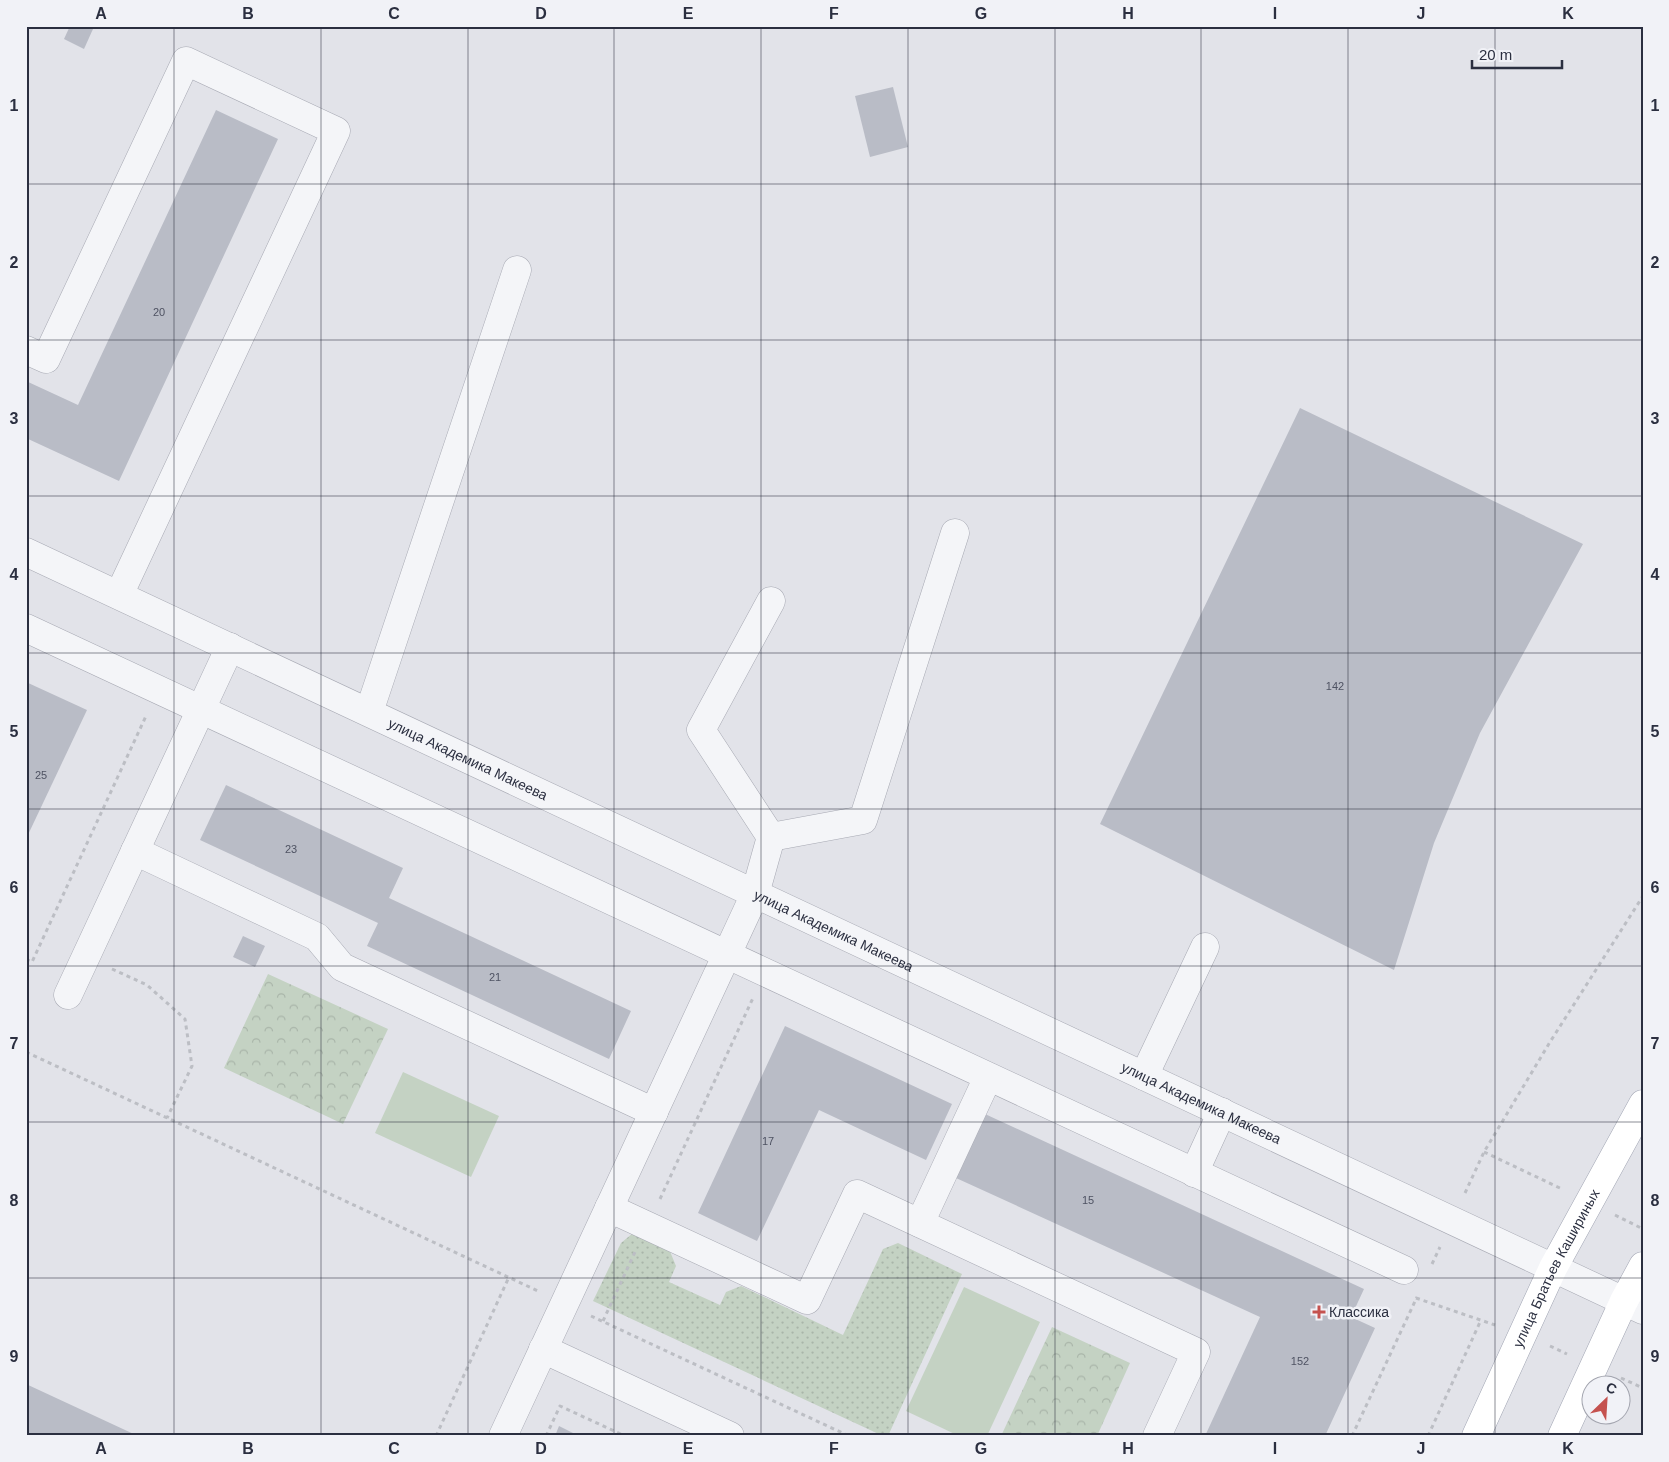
<svg xmlns="http://www.w3.org/2000/svg" width="1669" height="1462" font-family="Helvetica,sans-serif">
	<defs>
		<pattern id="grass-dots" width="8" height="8" patternUnits="userSpaceOnUse" patternTransform="scale(1.25)"><rect width="8" height="8" fill="#c4d2c3"/><path d="M2 2h.1M6 6h.1" fill="none" stroke="#a9b5a9" stroke-width="1.8" stroke-linecap="round"/></pattern>
		<pattern id="park-crowns" width="20" height="18" patternUnits="userSpaceOnUse" patternTransform="scale(1.25)"><rect width="20" height="18" fill="#c4d2c3"/><path d="M2 6a3 3 0 1 1 6 0M12 15a3 3 0 1 1 6 0" fill="none" stroke="#a9b5a9"/></pattern>
	</defs>
	<rect width="100%" height="100%" fill="#e2e3e9"/>
	<polygon fill="url(#grass-dots)" points="633,1233 669,1249 676,1266 669,1282 720,1305 726,1292 741,1286 843,1335 883,1249 898,1243 962,1274 888,1436 883,1436 593,1301 621,1243"/>
	<g fill="url(#park-crowns)">
		<polygon points="268,974 388,1029 343,1124 224,1068"/>
		<polygon points="1052,1327 1130,1363 1097,1436 1001,1436"/>
	</g>
	<g fill="#c4d2c3">
		<polygon points="403,1072 499,1116 471,1177 375,1133"/>
		<polygon points="964,1287 1040,1322 987,1436 959,1436 906,1411"/>
	</g>
	<g fill="#b9bcc6">
		<polygon points="70,26 88,26 93,29 84,49 64,39"/>
		<polygon points="893,87 908,147 870,157 855,96"/>
		<polygon points="216,110 278,139 119,481 26,438 26,381 78,405"/>
		<polygon points="1300,408 1583,544 1480,733 1434,843 1394,970 1100,824"/>
		<polygon points="26,682 87,710 26,839"/>
		<polygon points="226,785 403,868 389,898 631,1011 609,1059 367,946 378,923 200,840"/>
		<polygon points="243,936 265,946 255,967 233,957"/>
		<polygon points="785,1026 952,1104 926,1160 819,1110 757,1241 698,1213"/>
		<polygon points="985,1114 1364,1289 1351,1317 1375,1328 1325,1436 1205,1436 1260,1317 956,1178"/>
		<polygon points="26,1384 138,1436 26,1436"/>
		<polygon points="559,1426 579,1436 555,1436"/>
	</g>
	<g fill="none" stroke-linecap="round" stroke-linejoin="round">
		<g stroke="#a7a9b3" stroke-width="29">
			<g id="minor">
				<polyline points="26,350 46,359 186,61 336,131 119,595"/>
				<path id="s1" d="M26,552L1643,1310"/>
				<polyline points="26,628 1404,1270"/>
				<polyline points="369,712 517,270"/>
				<polyline points="771,837 863,820 955,533"/>
				<polyline points="135,851 317,937 342,967 654,1112"/>
				<polyline points="68,995 230,647"/>
				<polyline points="1144,1076 1205,947"/>
				<polyline points="1194,1173 1222,1112"/>
				<polyline points="609,1208 807,1300 857,1194 1196,1352 1157,1436"/>
				<polyline points="920,1223 988,1077"/>
				<polyline points="543,1349 730,1436"/>
				<polyline points="503,1436 755,894 771,837 701,730 771,601"/>
			</g>
		</g>
		<g stroke="#a2a6b4" stroke-width="29">
			<g id="major">
				<path id="s2" d="M1476,1436L1553,1268L1643,1104"/>
				<polyline points="1562,1436 1624,1301 1643,1266"/>
			</g>
		</g>
		<g stroke="#bcbec4" stroke-width="3" stroke-dasharray="4 4" stroke-linecap="butt">
			<polyline points="26,959 32,962 146,716"/>
			<polyline points="112,969 147,985 185,1019 192,1066 167,1118"/>
			<polyline points="26,1052 538,1291"/>
			<polyline points="1484,1152 1562,1189"/>
			<polyline points="1465,1193 1484,1152 1550,1042 1643,896"/>
			<polyline points="660,1199 753,998"/>
			<polyline points="1615,1215 1643,1229"/>
			<polyline points="1432,1264 1440,1247"/>
			<polyline points="1416,1298 1495,1325"/>
			<polyline points="591,1316 849,1436"/>
			<polyline points="603,1321 635,1252"/>
			<polyline points="1550,1346 1567,1354"/>
			<polyline points="1621,1378 1643,1388"/>
			<polyline points="436,1436 509,1277"/>
			<polyline points="546,1436 560,1406 625,1436"/>
			<polyline points="1352,1436 1417,1297"/>
			<polyline points="1428,1436 1481,1320"/>
		</g>
		<use href="#minor" stroke="#f4f5f8" stroke-width="28"/>
		<use href="#major" stroke="#fff" stroke-width="28"/>
	</g>
	<path fill="none" stroke="#2b2f40" stroke-width="1" stroke-opacity="0.55" d="M174,26V1436M321,26V1436M468,26V1436M614,26V1436M761,26V1436M908,26V1436M1055,26V1436M1201,26V1436M1348,26V1436M1495,26V1436M26,184H1643M26,340H1643M26,496H1643M26,653H1643M26,809H1643M26,966H1643M26,1122H1643M26,1278H1643"/>
	<path fill="#c5524f" stroke="#f1f2f7" stroke-width="2" d="M1316.5 1304.5h5v5h5v5h-5v5h-5v-5h-5v-5h5z"/>
	<g text-anchor="middle" stroke-width="5" stroke-linejoin="round" paint-order="stroke">
		<g font-size="11" fill="#4e5262">
			<text x="159" y="316">20</text>
			<text x="1335" y="690">142</text>
			<text x="41" y="779">25</text>
			<text x="291" y="853">23</text>
			<text x="495" y="981">21</text>
			<text x="768" y="1145">17</text>
			<text x="1088" y="1204">15</text>
			<text x="1300" y="1365">152</text>
		</g>
		<g font-size="14" fill="#2b2f40" stroke="#f1f2f7">
			<text dy="5" stroke="none"><textPath href="#s1" startOffset="488">улица Академика Макеева</textPath></text>
			<text dy="5" stroke="none"><textPath href="#s1" startOffset="892">улица Академика Макеева</textPath></text>
			<text dy="5" stroke="none"><textPath href="#s1" startOffset="1298">улица Академика Макеева</textPath></text>
			<text dy="5" stroke="none"><textPath href="#s2" startOffset="186">улица Братьев Кашириных</textPath></text>
		</g>
		<g font-size="14" fill="#2b2f40" stroke="#f1f2f7" text-anchor="start">
			<text x="1329" y="1317">Классика</text>
		</g>
	</g>
	<rect width="1669" height="1462" fill="none" stroke="#f1f2f7" stroke-width="55"/>
	<g transform="translate(1606 1400) rotate(25)"><circle r="24" fill="#f1f2f7" stroke="#a2a4ae"/>
	<path d="M0-4L9 19L0 12L-9 19Z" fill="#c5524f"/>
	<text y="-8" font-size="14" font-weight="bold" text-anchor="middle" fill="#2b2f40">С</text>
	</g>
	<path d="M1472 60v8h90v-8" fill="none" stroke="#2b2f40" stroke-width="2.5"/>
	<text x="1479" y="60" font-size="15" fill="#2b2f40" stroke="#f1f2f7" stroke-width="4" paint-order="stroke">20 m</text>
	<rect x="28" y="28" width="1614" height="1406" fill="none" stroke="#2b2f40" stroke-width="2"/>
	<g font-size="16" text-anchor="middle" font-weight="bold" fill="#2b2f40">
		<text x="101" y="19">A</text>
		<text x="248" y="19">B</text>
		<text x="394" y="19">C</text>
		<text x="541" y="19">D</text>
		<text x="688" y="19">E</text>
		<text x="834" y="19">F</text>
		<text x="981" y="19">G</text>
		<text x="1128" y="19">H</text>
		<text x="1275" y="19">I</text>
		<text x="1421" y="19">J</text>
		<text x="1568" y="19">K</text>
		<text x="14" y="111">1</text>
		<text x="1655" y="111">1</text>
		<text x="14" y="268">2</text>
		<text x="1655" y="268">2</text>
		<text x="14" y="424">3</text>
		<text x="1655" y="424">3</text>
		<text x="14" y="580">4</text>
		<text x="1655" y="580">4</text>
		<text x="14" y="737">5</text>
		<text x="1655" y="737">5</text>
		<text x="14" y="893">6</text>
		<text x="1655" y="893">6</text>
		<text x="14" y="1049">7</text>
		<text x="1655" y="1049">7</text>
		<text x="14" y="1206">8</text>
		<text x="1655" y="1206">8</text>
		<text x="14" y="1362">9</text>
		<text x="1655" y="1362">9</text>
		<text x="101" y="1454">A</text>
		<text x="248" y="1454">B</text>
		<text x="394" y="1454">C</text>
		<text x="541" y="1454">D</text>
		<text x="688" y="1454">E</text>
		<text x="834" y="1454">F</text>
		<text x="981" y="1454">G</text>
		<text x="1128" y="1454">H</text>
		<text x="1275" y="1454">I</text>
		<text x="1421" y="1454">J</text>
		<text x="1568" y="1454">K</text>
	</g>
</svg>
